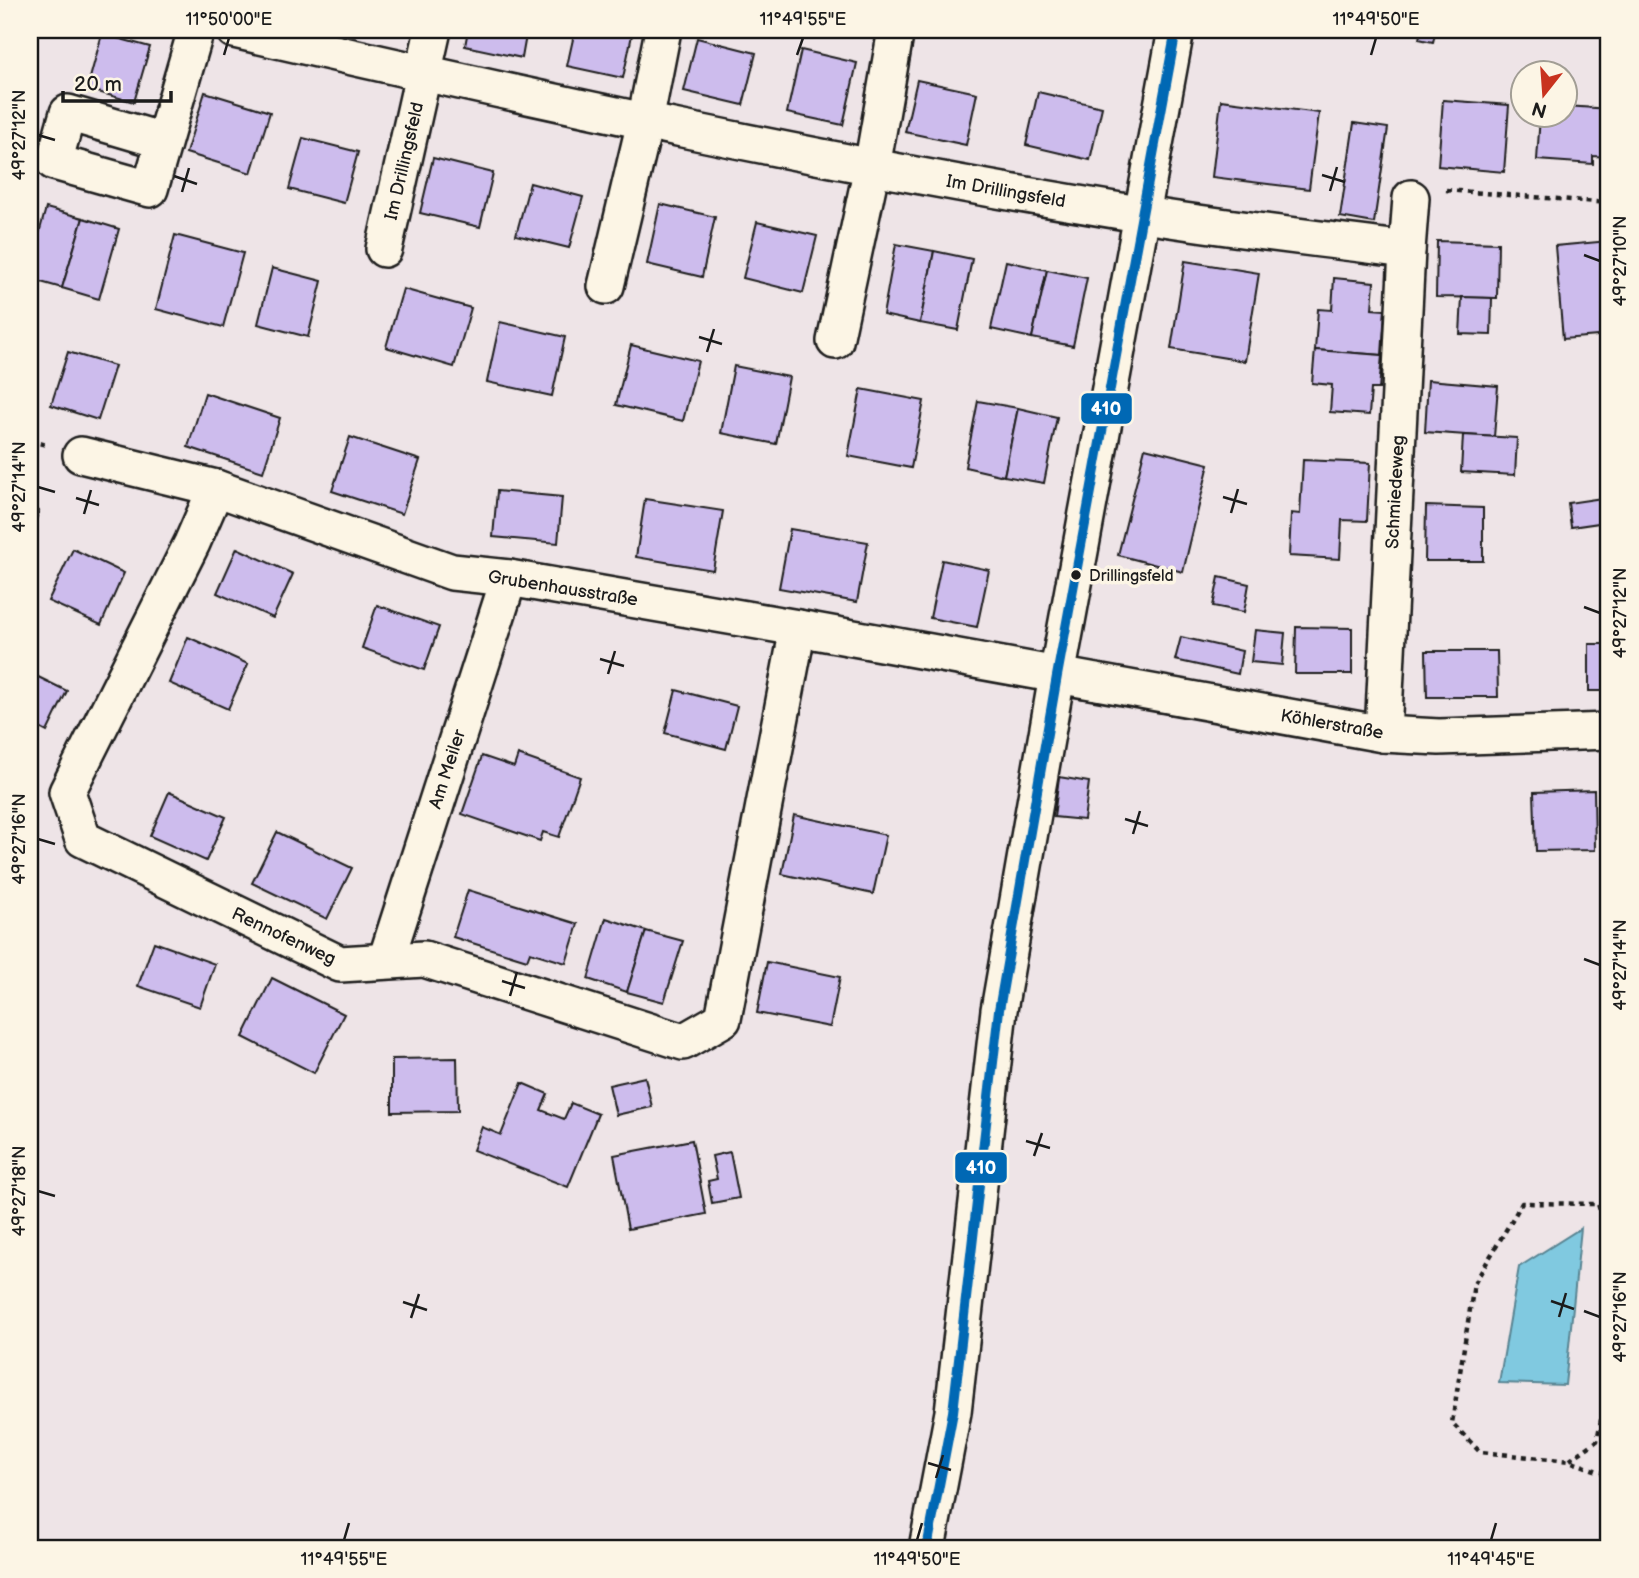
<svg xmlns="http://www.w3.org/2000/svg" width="1639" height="1578" font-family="'Balsamiq Sans',sans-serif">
	<rect width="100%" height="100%" fill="#eee4e7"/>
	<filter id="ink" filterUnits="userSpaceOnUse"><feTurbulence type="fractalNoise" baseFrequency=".0143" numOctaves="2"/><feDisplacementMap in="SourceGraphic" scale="14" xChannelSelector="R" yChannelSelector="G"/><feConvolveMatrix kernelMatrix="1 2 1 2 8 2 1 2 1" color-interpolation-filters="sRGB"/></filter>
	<g filter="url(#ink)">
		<polygon fill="#80c9e0" stroke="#588492" stroke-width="2" points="1581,1228 1565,1385 1499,1383 1519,1267"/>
		<g fill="#cdbced" stroke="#1c1c1c" stroke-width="2">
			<polygon points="468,30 527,30 522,58 465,46"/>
			<polygon points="575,30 633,30 623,78 567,66"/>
			<polygon points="1066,30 1111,30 1109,39"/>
			<polygon points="1421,30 1436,30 1433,42 1419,39"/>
			<polygon points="102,34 150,47 134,102 87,89"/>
			<polygon points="697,38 756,53 743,105 684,91"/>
			<polygon points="801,50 857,63 843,125 787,113"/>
			<polygon points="917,80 977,93 966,145 905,132"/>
			<polygon points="205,92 270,112 251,173 186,153"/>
			<polygon points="1038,92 1102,107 1090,160 1026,145"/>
			<polygon points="1221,100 1319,113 1309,189 1212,177"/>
			<polygon points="1443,100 1509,105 1504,172 1438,166"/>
			<polygon points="1566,106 1609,109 1609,157 1593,156 1593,164 1537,160 1540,116 1566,116"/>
			<polygon points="1354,123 1388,128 1374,223 1340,217"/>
			<polygon points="303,138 358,152 344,203 289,189"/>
			<polygon points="433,158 493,173 480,227 420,213"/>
			<polygon points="530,183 583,197 569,248 516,235"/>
			<polygon points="660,204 715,217 702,277 647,264"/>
			<polygon points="46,208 83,218 62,288 30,279 30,266"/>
			<polygon points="83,218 119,229 99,299 62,288"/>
			<polygon points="757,222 817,236 803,293 743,278"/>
			<polygon points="175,235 243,253 223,327 156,309"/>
			<polygon points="1437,241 1498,243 1497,298 1436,297"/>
			<polygon points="1609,241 1609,335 1563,339 1555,246"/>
			<polygon points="896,244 934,251 920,323 883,315"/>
			<polygon points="934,251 972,259 958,330 920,323"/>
			<polygon points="1006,261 1047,270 1032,338 991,329"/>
			<polygon points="1185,261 1259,273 1245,361 1171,349"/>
			<polygon points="272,268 322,281 308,337 258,324"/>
			<polygon points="1047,270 1087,278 1073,346 1032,338"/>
			<polygon points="1334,278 1374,282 1372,309 1385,310 1382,355 1315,350 1318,309 1332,310"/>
			<polygon points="403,289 471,308 454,367 386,347"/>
			<polygon points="1462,297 1492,298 1491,335 1460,334"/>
			<polygon points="500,322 565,337 552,396 487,382"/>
			<polygon points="631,345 698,361 683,421 616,405"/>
			<polygon points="1315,350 1382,355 1379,389 1371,389 1369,415 1330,412 1332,385 1312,383"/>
			<polygon points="68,352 115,366 98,420 51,405"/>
			<polygon points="734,366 789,377 776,444 721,433"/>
			<polygon points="1428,380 1498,386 1494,437 1425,432"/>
			<polygon points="861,389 924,401 911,468 848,456"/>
			<polygon points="205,393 280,418 263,472 188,447"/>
			<polygon points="978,401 1018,408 1004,476 965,467"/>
			<polygon points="1018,408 1057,417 1044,483 1004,476"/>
			<polygon points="1463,435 1517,438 1515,475 1461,472"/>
			<polygon points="350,437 420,460 402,514 332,491"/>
			<polygon points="1145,448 1209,464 1183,572 1118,555"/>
			<polygon points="1303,460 1370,463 1367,521 1342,520 1340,559 1289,556 1291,513 1300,514"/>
			<polygon points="497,491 562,497 558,543 493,537"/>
			<polygon points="1609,497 1609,545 1606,522 1571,527 1568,503"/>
			<polygon points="645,499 723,511 713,570 636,557"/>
			<polygon points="1426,506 1483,508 1483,561 1425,561"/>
			<polygon points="30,507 39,511 30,537"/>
			<polygon points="790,529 868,542 857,602 779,588"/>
			<polygon points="237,548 293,574 273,618 217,593"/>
			<polygon points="73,549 124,573 101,625 48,601"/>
			<polygon points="942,560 989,570 977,627 930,618"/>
			<polygon points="1219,577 1249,584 1244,612 1213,606"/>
			<polygon points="377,605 439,627 424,670 362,648"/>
			<polygon points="1296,627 1352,628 1352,674 1295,674"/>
			<polygon points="1255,630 1285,633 1282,665 1251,662"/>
			<polygon points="188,637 248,664 228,709 169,683"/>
			<polygon points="1181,637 1242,651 1238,674 1175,660"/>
			<rect x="1589" y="644" width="20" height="47"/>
			<polygon points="1426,651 1497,651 1498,697 1427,697"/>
			<polygon points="30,673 67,691 47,732 30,723"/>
			<polygon points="676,690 737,706 726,749 665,733"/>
			<polygon points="518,755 580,777 559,837 543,832 540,841 462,814 482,756 514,767"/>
			<polygon points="1059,777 1089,782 1084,820 1054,817"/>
			<polygon points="1594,790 1595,850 1536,851 1534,792"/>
			<polygon points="169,792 226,817 206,861 150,836"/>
			<polygon points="794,815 886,835 873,894 782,874"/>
			<polygon points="277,832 352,868 327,919 252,883"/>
			<polygon points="468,890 578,924 566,963 530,952 527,960 453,937"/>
			<polygon points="606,918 646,931 627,992 588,979"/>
			<polygon points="646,931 683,941 664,1002 627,992"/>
			<polygon points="154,942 215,964 200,1007 138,986"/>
			<polygon points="767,962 840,977 830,1027 757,1013"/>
			<polygon points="272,978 344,1014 314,1073 243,1037"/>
			<polygon points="457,1058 458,1111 392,1112 392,1059"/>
			<polygon points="645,1077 652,1107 616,1115 609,1085"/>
			<polygon points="522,1083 548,1094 541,1110 564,1119 571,1103 598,1114 568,1187 473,1150 482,1127 501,1135"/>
			<polygon points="692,1140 706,1214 628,1229 614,1155"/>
			<polygon points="730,1152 739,1198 712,1203 708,1181 717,1179 712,1156"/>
		</g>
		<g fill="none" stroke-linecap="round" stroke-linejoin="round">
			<g stroke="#1c1c1c" stroke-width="40">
				<g id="minor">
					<path d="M234,30C534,99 835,165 1139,214C1228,229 1318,238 1407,250"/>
					<polyline points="163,141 68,113 54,162 150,189 196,30"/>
					<polyline points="384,249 433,30"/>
					<polyline points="606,286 645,122 663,30"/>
					<polyline points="835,341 872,167 896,30"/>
					<polyline points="81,455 216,488 452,572 509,578 798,628 1383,734 1439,737 1609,731"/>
					<polyline points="216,488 192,543 67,792 83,839 340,964 424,959 683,1042 723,1019 798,628"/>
					<polyline points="1383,734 1407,250 1411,198"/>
					<polyline points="386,960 509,578"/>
					<polyline points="927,1548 953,1412 999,1010 1057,676 1176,30"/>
				</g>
			</g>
			<g stroke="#1c1c1c" stroke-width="4.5" stroke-dasharray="5 5" stroke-linecap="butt">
				<polyline points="1446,190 1609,203"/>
				<polyline points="30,441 47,445"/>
				<polyline points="1609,1238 1598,1204 1522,1203 1474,1284 1452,1423 1480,1452 1569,1461 1609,1475"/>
				<polyline points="1570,1460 1597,1441 1609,1378"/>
			</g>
			<use href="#minor" stroke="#fcf5e5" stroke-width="35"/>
			<g stroke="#fcf5e5" stroke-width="16">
				<polyline id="bus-1" points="927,1548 953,1412 999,1010 1057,676 1176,30"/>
			</g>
			<use href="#bus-1" stroke="#0068b4" stroke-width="10"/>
		</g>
	</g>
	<path fill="none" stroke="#1c1c1c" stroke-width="2.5" d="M224,55L229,38M797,55L803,38M1371,55L1376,38M38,135L55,140M1322,175L1345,182M174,176L197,184M1330,191L1337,167M182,192L189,168M1584,255L1600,261M699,337L722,344M707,352L714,329M38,487L55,492M1223,497L1247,504M76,498L99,505M1231,513L1238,489M84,514L91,490M1584,607L1600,613M600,659L624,666M608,674L615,651M1125,819L1148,826M1133,834L1140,811M38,839L55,844M1584,959L1600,965M502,981L525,988M510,996L517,972M1026,1141L1050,1148M1034,1156L1042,1133M38,1191L55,1196M1551,1301L1574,1309M403,1302L427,1310M1584,1311L1600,1317M1559,1317L1566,1293M411,1318L419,1294M928,1463L951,1470M936,1478L943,1455M344,1540L349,1523M917,1540L922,1523M1491,1540L1496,1523"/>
	<circle fill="#1c1c1c" stroke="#fcf5e5" stroke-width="2.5" cx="1076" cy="575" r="6"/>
	<g text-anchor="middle" stroke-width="7" stroke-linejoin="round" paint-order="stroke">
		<g font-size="16" fill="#1c1c1c" stroke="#fcf5e5" text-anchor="start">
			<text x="1089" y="581">Drillingsfeld</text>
		</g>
		<g font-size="18" fill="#1c1c1c" stroke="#fcf5e5">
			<text transform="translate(404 161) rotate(-77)" y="6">Im Drillingsfeld</text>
			<text transform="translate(1006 191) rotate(10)" y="6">Im Drillingsfeld</text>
			<text transform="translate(1395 492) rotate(-87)" y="6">Schmiedeweg</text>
			<text transform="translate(563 588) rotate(9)" y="6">Grubenhausstraße</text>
			<text transform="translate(1332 724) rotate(10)" y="6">Köhlerstraße</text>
			<text transform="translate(447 769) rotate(-72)" y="6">Am Meiler</text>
			<text transform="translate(284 936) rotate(25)" y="6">Rennofenweg</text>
		</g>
	</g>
	<g stroke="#fcf5e5" stroke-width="2.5">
		<rect x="1080" y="392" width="53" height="33" rx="7" fill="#0068b4"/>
		<rect x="954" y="1151" width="54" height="33" rx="7" fill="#0068b4"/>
	</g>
	<g font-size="19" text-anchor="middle" font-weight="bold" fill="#fff">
		<text x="1106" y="415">410</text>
		<text x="981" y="1174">410</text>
	</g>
	<rect width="1639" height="1578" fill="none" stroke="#fcf5e5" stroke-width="77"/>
	<g transform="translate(1544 94) rotate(197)"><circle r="33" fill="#fcf5e5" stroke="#a29e95" stroke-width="2"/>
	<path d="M0-5L12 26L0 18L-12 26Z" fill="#c8321e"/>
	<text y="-10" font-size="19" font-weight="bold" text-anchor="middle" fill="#1c1c1c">N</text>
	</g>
	<path d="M63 91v10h108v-10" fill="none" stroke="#1c1c1c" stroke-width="3.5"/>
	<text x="74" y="91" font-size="21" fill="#1c1c1c" stroke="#fcf5e5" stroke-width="5" paint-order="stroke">20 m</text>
	<rect x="38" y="38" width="1562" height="1502" fill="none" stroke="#1c1c1c" stroke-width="2.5"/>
	<g font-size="18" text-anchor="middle" fill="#1c1c1c">
		<text x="229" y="25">11°50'00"E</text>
		<text x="803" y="25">11°49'55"E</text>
		<text x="1376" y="25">11°49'50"E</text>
		<text transform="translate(19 135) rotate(-90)" y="6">49°27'12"N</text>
		<text transform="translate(1620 261) rotate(-90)" y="6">49°27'10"N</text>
		<text transform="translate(19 487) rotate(-90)" y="6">49°27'14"N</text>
		<text transform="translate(1620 613) rotate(-90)" y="6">49°27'12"N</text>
		<text transform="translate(19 839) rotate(-90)" y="6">49°27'16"N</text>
		<text transform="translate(1620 965) rotate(-90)" y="6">49°27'14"N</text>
		<text transform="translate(19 1191) rotate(-90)" y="6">49°27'18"N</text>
		<text transform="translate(1620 1317) rotate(-90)" y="6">49°27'16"N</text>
		<text x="344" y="1565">11°49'55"E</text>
		<text x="917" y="1565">11°49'50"E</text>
		<text x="1491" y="1565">11°49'45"E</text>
	</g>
</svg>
